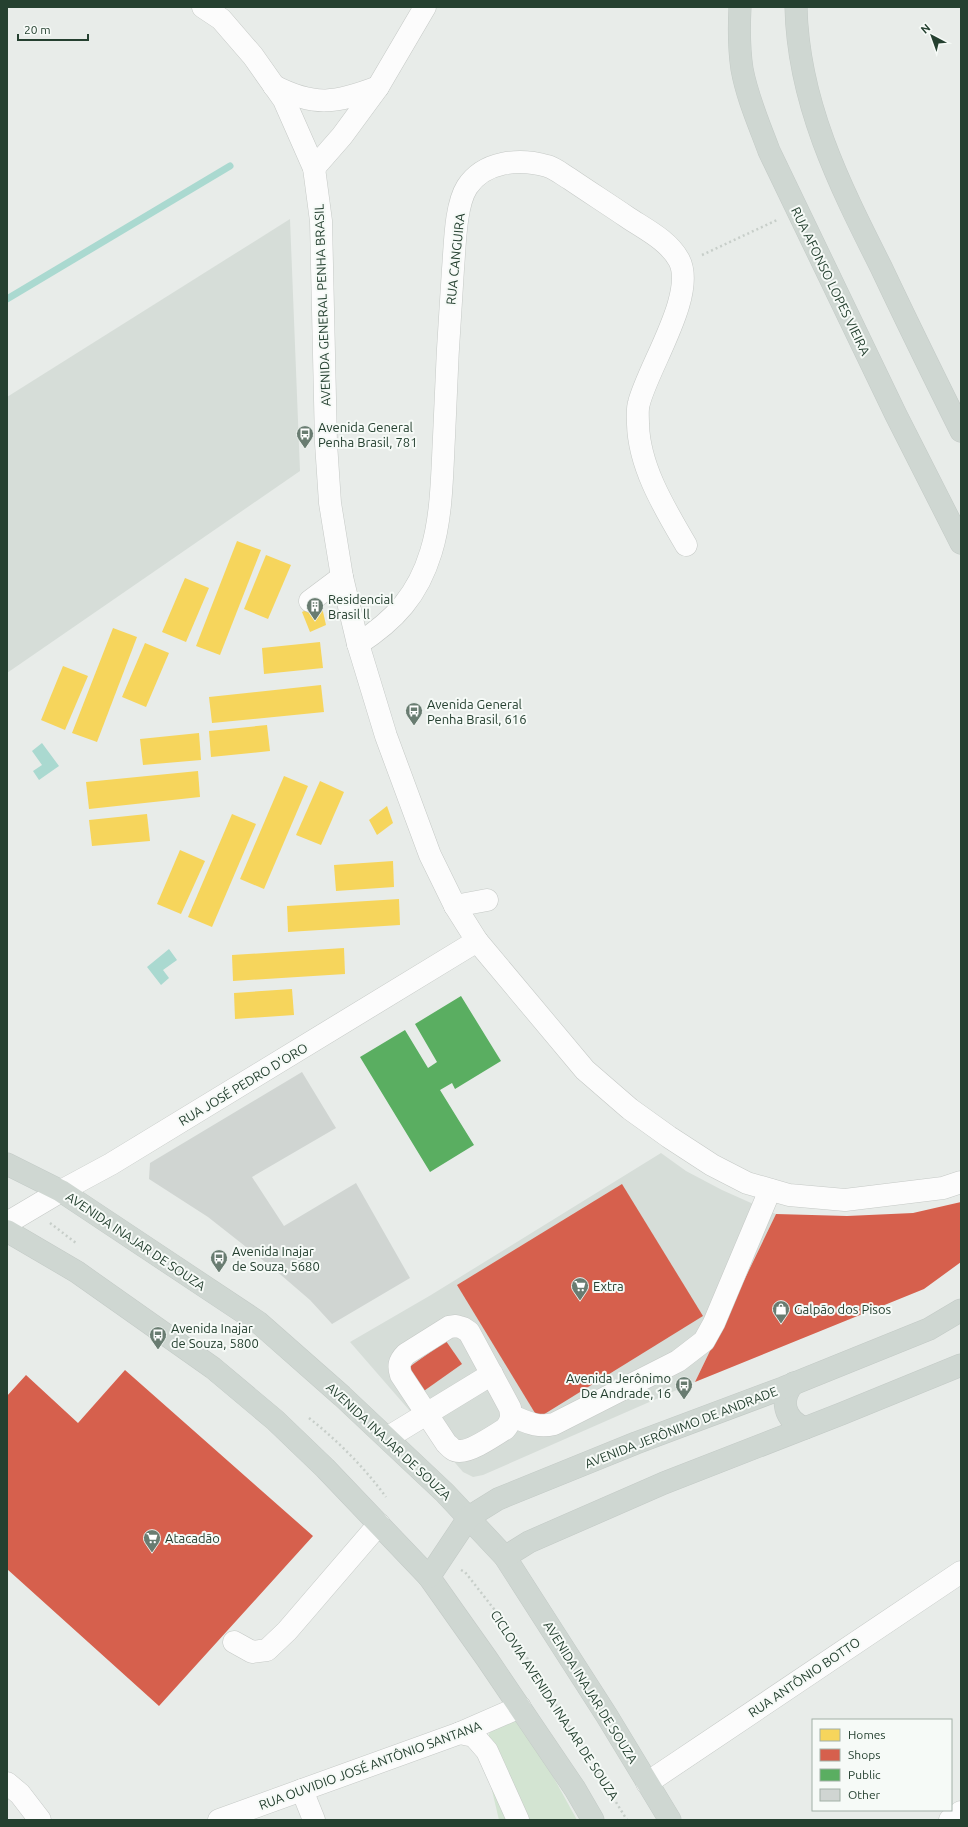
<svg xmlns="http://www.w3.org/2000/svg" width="968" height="1827" font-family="Ubuntu,sans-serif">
	<rect width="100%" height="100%" fill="#e8ece9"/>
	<g fill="#d6ddd8">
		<polygon points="290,219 300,471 7,673 7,397"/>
		<polygon points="661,1153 686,1171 722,1190 776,1214 695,1382 483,1475 473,1477 463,1472 350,1342 431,1295"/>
	</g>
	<polygon fill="#d3e4d2" points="518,1713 577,1820 499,1820 486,1765 489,1734 494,1725"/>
	<g fill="#aad9d0">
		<polygon points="42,743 59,766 39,780 33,771 42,765 32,751"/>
		<polygon points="169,949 177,960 163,970 169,978 161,985 147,967"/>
	</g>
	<g fill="#f6d55c">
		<polygon points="237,541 261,550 220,655 196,646"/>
		<polygon points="266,555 291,565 268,619 244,609"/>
		<polygon points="185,578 209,588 186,642 162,632"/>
		<polygon points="321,603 326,625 310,632 302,612"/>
		<polygon points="113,628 137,637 97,742 72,733"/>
		<polygon points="320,642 323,668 264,674 262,648"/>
		<polygon points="145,643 169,653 146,707 122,697"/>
		<polygon points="63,666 88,676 65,730 41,720"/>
		<polygon points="321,685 324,712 212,723 209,697"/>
		<polygon points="267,725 270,751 211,757 209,731"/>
		<polygon points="199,733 201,760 143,765 140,739"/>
		<polygon points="198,771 200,797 89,809 86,782"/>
		<polygon points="284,776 308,786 264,889 240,879"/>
		<polygon points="320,781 344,792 321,845 296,835"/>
		<polygon points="387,806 393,823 377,835 369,820"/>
		<polygon points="147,814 150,841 92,846 89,820"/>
		<polygon points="232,814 256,824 212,927 188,917"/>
		<polygon points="180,850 205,861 181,914 157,904"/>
		<polygon points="393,861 394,887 336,891 334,865"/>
		<polygon points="399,899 400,925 288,932 287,906"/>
		<polygon points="344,948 345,974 233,981 232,955"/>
		<polygon points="292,989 294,1015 235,1019 234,993"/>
	</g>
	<g fill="#d6604d">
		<polygon points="622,1184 703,1316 538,1418 457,1285"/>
		<polygon points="961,1202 961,1262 924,1289 695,1382 776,1214 847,1216 913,1213"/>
		<polygon points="446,1341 462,1364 421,1393 405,1370"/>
		<polygon points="125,1370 313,1536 159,1706 7,1569 7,1396 26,1375 78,1423"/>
	</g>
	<polygon fill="#5aae61" points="461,996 501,1061 455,1089 452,1083 440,1090 474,1145 430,1172 360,1057 405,1030 428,1068 437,1062 415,1024"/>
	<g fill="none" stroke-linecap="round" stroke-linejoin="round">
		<polyline stroke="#aad9d0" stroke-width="7" points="7,299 230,166"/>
	</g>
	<polygon fill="#d0d5d2" points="302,1072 336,1128 252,1177 284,1226 356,1183 410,1278 332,1324 310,1300 274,1269 208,1217 149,1179 150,1163"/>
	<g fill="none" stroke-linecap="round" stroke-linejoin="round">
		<g stroke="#c5c9c6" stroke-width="23">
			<g id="minor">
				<polyline points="203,7 221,19 253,56 284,100 314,168 321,221 326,443 330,503 342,577 358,644 386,736 430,855 455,906 477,941 585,1070 630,1109 669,1137 712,1165 747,1183 789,1195 845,1200 943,1188 961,1182"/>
				<path d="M274,86C315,107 336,103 378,87"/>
				<polyline points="314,168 342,136 378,87 425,7"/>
				<polyline points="310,601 342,577"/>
				<path d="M358,644C395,620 418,595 431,552C442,517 442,474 444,437C446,381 449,325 453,269C455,246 455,206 467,187C484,161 519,158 547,166C555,168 563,175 570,179C589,192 608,204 627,217C645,229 668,240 679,260C697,294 648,367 639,403C637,409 638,418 638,424C639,467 665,509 686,545"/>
				<polyline points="455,906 487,900"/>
				<polyline points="7,1223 61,1191 111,1164 477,941"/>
				<path d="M456,1326L463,1328L469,1332L510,1408C512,1417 511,1422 505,1429C495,1435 471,1452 459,1451C453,1451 450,1447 446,1443L401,1375C398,1366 399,1361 406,1354L449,1327Z"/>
				<path d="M512,1416C527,1422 537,1428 554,1424L678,1361L704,1341L714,1323L770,1190"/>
				<polyline points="387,1438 492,1374"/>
				<polyline points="234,1642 252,1652 267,1650 287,1631 379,1524"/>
				<polyline points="460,1733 474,1736 487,1751 518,1820"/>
				<polyline points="7,1783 20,1794 40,1820"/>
				<polyline points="647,1783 961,1572"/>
				<polyline points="302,1790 314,1820"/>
				<polyline points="219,1820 460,1733 520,1707"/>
				<polyline points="950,1820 961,1812"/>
			</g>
		</g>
		<g stroke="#c3cac6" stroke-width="23">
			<g id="major">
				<path d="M740,7C739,27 739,49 742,69C747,97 759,124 769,151L896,415L961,543"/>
				<path d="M796,7C798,102 839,184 881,267C907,322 934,377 961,431"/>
				<polyline points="7,1164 61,1191 258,1322 342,1396 445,1493 505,1557 607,1716 670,1820"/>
				<polyline points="7,1231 77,1272 213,1368 275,1420 325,1468 429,1577 487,1659 575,1789 593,1820"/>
				<path d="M794,1383C779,1399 784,1420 805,1428"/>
				<polyline points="505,1557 529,1542 664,1483 841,1414 961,1365"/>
				<polyline points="429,1577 469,1517 498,1499 636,1443 783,1388 929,1329 961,1310"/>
			</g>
		</g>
		<g stroke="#c7cec9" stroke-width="2.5" stroke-dasharray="2 3" stroke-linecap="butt">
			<polyline points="702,255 777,220"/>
			<polyline points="50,1223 76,1243"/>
			<path d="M309,1418C338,1441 364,1467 386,1497"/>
			<polyline points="461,1570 465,1572 501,1618 521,1648 627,1820"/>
		</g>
		<use href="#minor" stroke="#fcfcfc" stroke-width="22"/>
		<use href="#major" stroke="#cfd7d2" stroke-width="22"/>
	</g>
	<defs>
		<g id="bus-pin" transform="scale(0.9)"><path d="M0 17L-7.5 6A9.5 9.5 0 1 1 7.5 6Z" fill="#697c71" stroke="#f6faf7"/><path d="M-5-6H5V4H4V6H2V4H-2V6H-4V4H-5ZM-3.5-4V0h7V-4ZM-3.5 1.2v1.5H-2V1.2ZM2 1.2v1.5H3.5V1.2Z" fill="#fff"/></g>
		<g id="building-pin" transform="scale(0.9)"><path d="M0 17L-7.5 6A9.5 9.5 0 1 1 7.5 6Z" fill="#697c71" stroke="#f6faf7"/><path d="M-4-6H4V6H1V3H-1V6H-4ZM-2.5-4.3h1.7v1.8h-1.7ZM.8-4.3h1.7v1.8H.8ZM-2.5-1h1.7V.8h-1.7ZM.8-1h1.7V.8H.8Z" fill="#fff"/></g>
		<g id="supermarket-pin" transform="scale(0.9)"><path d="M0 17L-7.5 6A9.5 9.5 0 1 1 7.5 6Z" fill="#697c71" stroke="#f6faf7"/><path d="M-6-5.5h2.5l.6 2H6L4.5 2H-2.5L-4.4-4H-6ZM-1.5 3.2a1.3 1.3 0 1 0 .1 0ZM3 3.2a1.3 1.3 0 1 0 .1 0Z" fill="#fff"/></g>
		<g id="shop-pin" transform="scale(0.9)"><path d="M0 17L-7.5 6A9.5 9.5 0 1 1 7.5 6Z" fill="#697c71" stroke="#f6faf7"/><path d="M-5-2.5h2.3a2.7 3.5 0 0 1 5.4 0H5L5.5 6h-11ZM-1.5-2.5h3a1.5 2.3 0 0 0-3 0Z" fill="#fff"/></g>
	</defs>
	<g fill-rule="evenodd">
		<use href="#bus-pin" x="305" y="434"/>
		<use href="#building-pin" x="315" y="606"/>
		<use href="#bus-pin" x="414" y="711"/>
		<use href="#bus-pin" x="219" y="1258"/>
		<use href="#supermarket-pin" x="580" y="1286"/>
		<use href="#shop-pin" x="781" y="1309"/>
		<use href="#bus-pin" x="158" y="1335"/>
		<use href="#bus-pin" x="684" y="1385"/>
		<use href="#supermarket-pin" x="152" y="1538"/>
	</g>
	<g text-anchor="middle" stroke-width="4" stroke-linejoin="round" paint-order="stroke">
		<g font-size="13" fill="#254030" stroke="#f6faf7">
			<text transform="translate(455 259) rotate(-84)" y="5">RUA CANGUIRA</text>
			<text transform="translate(831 281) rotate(64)" y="5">RUA AFONSO LOPES VIEIRA</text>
			<text transform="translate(322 305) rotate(-92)" y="5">AVENIDA GENERAL PENHA BRASIL</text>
			<text transform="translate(243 1084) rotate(-31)" y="5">RUA JOSÉ PEDRO D'ORO</text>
			<text transform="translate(136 1241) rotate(34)" y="5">AVENIDA INAJAR DE SOUZA</text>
			<text transform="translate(681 1427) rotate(-21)" y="5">AVENIDA JERÔNIMO DE ANDRADE</text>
			<text transform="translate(389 1441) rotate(43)" y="5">AVENIDA INAJAR DE SOUZA</text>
			<text transform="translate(804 1677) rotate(-34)" y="5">RUA ANTÔNIO BOTTO</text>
			<text transform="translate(591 1692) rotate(58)" y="5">AVENIDA INAJAR DE SOUZA</text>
			<text transform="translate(555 1705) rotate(57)" y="5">CICLOVIA AVENIDA INAJAR DE SOUZA</text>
			<text transform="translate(370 1765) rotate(-20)" y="5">RUA OUVIDIO JOSÉ ANTÔNIO SANTANA</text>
		</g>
		<g font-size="13" fill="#254030" stroke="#f6faf7" text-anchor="start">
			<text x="318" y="432">Avenida General<tspan x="318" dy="15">Penha Brasil, 781</tspan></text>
			<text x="328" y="604">Residencial<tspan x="328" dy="15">Brasil ll</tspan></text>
			<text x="427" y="709">Avenida General<tspan x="427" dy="15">Penha Brasil, 616</tspan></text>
			<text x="232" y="1256">Avenida Inajar<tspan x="232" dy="15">de Souza, 5680</tspan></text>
			<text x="593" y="1291">Extra</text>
			<text x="794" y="1314">Galpão dos Pisos</text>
			<text x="171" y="1333">Avenida Inajar<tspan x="171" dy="15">de Souza, 5800</tspan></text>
			<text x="671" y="1383" text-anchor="end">Avenida Jerônimo<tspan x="671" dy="15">De Andrade, 16</tspan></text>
			<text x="165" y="1543">Atacadão</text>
		</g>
	</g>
	<rect width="968" height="1827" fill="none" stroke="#254030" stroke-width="16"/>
	<rect x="812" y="1719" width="140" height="92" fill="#f6faf7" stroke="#a2b0a7"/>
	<rect x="820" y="1729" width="20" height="12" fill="#f6d55c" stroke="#a2b0a7"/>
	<text x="848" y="1739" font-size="12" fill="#254030">Homes</text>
	<rect x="820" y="1749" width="20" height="12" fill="#d6604d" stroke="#a2b0a7"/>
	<text x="848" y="1759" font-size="12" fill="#254030">Shops</text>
	<rect x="820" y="1769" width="20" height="12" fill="#5aae61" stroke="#a2b0a7"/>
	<text x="848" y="1779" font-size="12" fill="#254030">Public</text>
	<rect x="820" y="1789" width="20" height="12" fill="#d0d5d2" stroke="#a2b0a7"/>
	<text x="848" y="1799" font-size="12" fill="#254030">Other</text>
	<g transform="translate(932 36) rotate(319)" stroke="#f6faf7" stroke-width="3" paint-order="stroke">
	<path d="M0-3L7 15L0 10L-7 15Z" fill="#254030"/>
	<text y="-6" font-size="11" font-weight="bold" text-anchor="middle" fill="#254030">N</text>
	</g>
	<path d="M18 34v6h70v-6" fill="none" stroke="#254030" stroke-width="2"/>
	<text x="24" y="34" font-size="12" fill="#254030" stroke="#f6faf7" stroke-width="3" paint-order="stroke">20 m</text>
</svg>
